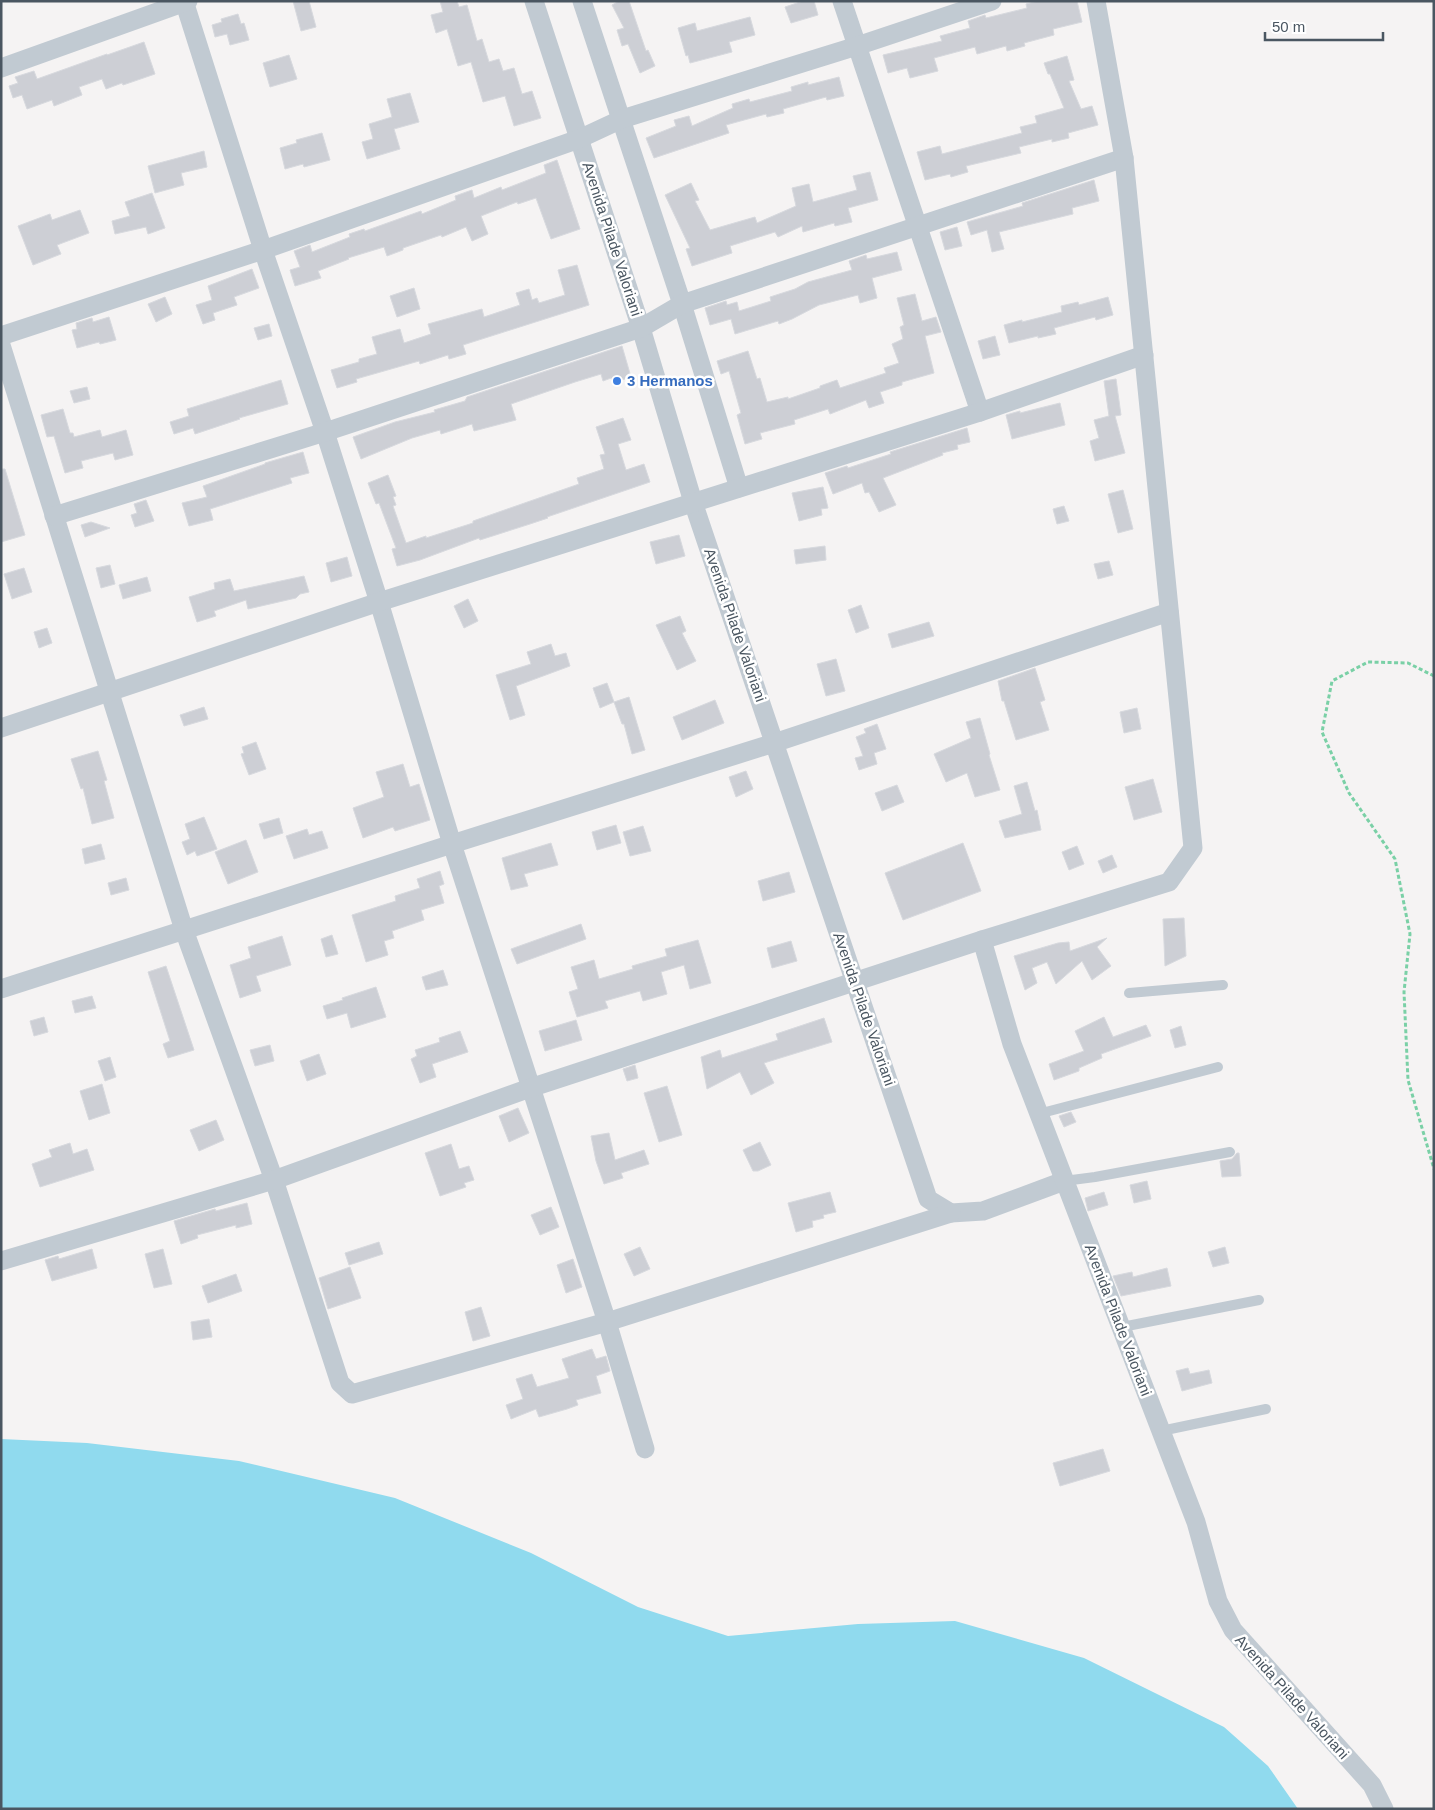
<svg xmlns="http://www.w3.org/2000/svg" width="1435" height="1810" font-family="Arial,sans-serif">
	<rect width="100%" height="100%" fill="#f5f3f3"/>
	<polygon fill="#90daee" points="1,1439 87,1443 239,1461 395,1498 531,1553 638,1607 728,1636 858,1624 955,1621 1084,1658 1224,1727 1268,1766 1298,1809 1,1809"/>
	<g fill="#cdcfd5" stroke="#d7d9de">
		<polygon points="293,1 309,1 316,27 301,31"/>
		<polygon points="440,1 457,1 459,7 467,5 477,41 482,39 489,62 499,59 503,71 514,68 522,94 532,91 541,118 514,126 505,96 483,102 471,62 458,66 447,29 436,33 431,15 443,12"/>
		<polygon points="619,1 629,1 646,51 648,50 655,66 640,73 628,44 622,46 617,30 624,28 612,5"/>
		<polygon points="803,1 814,1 818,15 791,23 785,7"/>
		<polygon points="1038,1 1077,1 1082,22 1053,29 1054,35 1024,43 1025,46 1007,51 1006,46 977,54 975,47 934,58 938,71 910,78 907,68 888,73 883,55 942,41 940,36 970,28 968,21 985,15 986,18 1027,8 1026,4"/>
		<polygon points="238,14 241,24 244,23 249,40 230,45 227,34 215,37 212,25 222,22 221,19"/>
		<polygon points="750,17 755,35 729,42 732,52 690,63 688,55 686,56 678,28 695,23 697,31"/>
		<polygon points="144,42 155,74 123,85 122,83 106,89 102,79 79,87 82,95 54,106 52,100 27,109 22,95 13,98 9,86 18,83 15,77 34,71 37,79 107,54 107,55"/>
		<polygon points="289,55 297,79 270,87 263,63"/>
		<polygon points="1067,56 1074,80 1069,81 1081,109 1092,106 1098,125 1068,133 1069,138 1052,142 1052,139 1019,147 1021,153 966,166 968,172 951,177 950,174 925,180 917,152 940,146 942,154 1022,133 1020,127 1037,123 1035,116 1064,108 1050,74 1048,74 1044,63"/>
		<polygon points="839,77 844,96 827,100 826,97 783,109 784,113 767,117 766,114 726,125 729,133 654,158 646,138 676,126 674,120 689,116 692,126 733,108 732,104 749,99 750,102 792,91 791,87 808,82 808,85"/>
		<polygon points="410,93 419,122 394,129 400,149 367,159 362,142 373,139 369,124 392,117 387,99"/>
		<polygon points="322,133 330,160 304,167 303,164 285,169 280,148 297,143 296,140"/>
		<polygon points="204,151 207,167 181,173 184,185 155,193 148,166"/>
		<polygon points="557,160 580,229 551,239 536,198 518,204 517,202 481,216 488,234 472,241 466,227 442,237 441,235 403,248 403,250 387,256 384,247 348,258 349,259 318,271 321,278 295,286 290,270 300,267 294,251 310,245 312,252 350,237 349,234 364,229 365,231 421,211 422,214 456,200 455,196 472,190 474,198 501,187 502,190 546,173 544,165"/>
		<polygon points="870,172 878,200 848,208 852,222 835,226 834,223 803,232 802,226 778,237 775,232 730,246 732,253 692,266 686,249 690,248 665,195 691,183 699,200 695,201 710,230 755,217 757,223 796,206 792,188 809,184 813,202 857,190 853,176"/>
		<polygon points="1094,180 1099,201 1072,208 1073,214 999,232 1004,249 992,252 987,230 971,235 967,222 1023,206 1022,203"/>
		<polygon points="152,193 165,228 148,234 146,227 115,234 112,221 130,216 125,202"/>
		<polygon points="80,210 89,233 57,245 61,254 33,265 18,226 50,214 52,220"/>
		<polygon points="957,227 962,246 945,250 940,232"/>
		<polygon points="897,252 902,270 872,278 877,298 860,303 858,295 819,305 792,319 779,324 778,321 735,334 731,319 710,325 705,308 726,301 727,305 737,302 739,311 771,301 770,297 795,289 808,282 852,270 849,261 866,255 867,259"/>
		<polygon points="577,265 589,305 463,345 466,354 449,359 448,355 420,364 419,361 356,379 357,382 337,388 331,370 359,362 359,359 377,354 372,337 400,329 404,343 431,334 428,324 482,309 484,317 520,305 516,293 529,289 532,300 537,298 539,303 565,295 558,270"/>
		<polygon points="252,269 259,288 234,297 237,305 213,313 215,320 203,324 196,305 212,300 208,286"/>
		<polygon points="414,288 420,309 397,317 390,296"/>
		<polygon points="915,294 922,321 936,317 941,332 925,336 934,373 902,382 902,385 880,392 884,403 869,408 866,400 830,414 828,409 794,420 795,424 760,433 762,439 745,444 737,415 741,413 729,371 721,374 717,361 748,351 757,379 760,378 767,402 788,397 788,399 820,388 820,386 837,380 840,388 886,373 884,368 899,363 892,344 903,339 900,327 904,325 897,298"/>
		<polygon points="165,297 172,314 156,322 148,304"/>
		<polygon points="1108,297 1113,315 1096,320 1095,317 1054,328 1056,334 1038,338 1038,336 1009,343 1004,325 1022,320 1022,322 1062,312 1061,306 1078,302 1079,305"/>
		<polygon points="109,317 116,340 100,344 99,342 77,348 72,330 77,329 76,323 92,318 93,322"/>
		<polygon points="269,324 272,336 258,340 254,328"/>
		<polygon points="995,336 1000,355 983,359 978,341"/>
		<polygon points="622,346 631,377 613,383 611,378 603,381 601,374 575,382 511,404 516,420 474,431 472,424 441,434 440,430 412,438 361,459 353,437 395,422 435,412 434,410 465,401 467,397"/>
		<polygon points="1116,379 1121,415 1115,416 1125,453 1095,461 1090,441 1099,438 1094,420 1109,416 1104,381"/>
		<polygon points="281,380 288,404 239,418 240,419 195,434 193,428 174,434 170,422 189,416 187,409"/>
		<polygon points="87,387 90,399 74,403 70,391"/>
		<polygon points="1060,403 1065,425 1012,439 1006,415 1020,411 1020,413"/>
		<polygon points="63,409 70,433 73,433 74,437 100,430 102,437 126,430 133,455 115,460 113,453 81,461 83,468 65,473 54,436 47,437 41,415"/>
		<polygon points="623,418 631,440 618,444 626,470 644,464 650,482 547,517 548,518 530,524 480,540 479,538 420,560 397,566 392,549 396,548 379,503 376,504 368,483 388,475 396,496 393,497 396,505 393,506 406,543 426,536 426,538 473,523 473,521 579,484 577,478 604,469 600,455 605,454 596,427"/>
		<polygon points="967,428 970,442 957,445 958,449 942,453 943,455 883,478 896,505 879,512 869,492 865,493 862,483 833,494 825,473 847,466 848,468 891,454 890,452"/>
		<polygon points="303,452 309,473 290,478 292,483 210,509 213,520 189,526 182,503 207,497 203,486 265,464 265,463"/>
		<polygon points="1,469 5,469 25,535 1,542"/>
		<polygon points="823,487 828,508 821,509 822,515 799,521 792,493"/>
		<polygon points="1123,490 1133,529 1118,533 1108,494"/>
		<polygon points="146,500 154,521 135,527 131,515 137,513 134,504"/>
		<polygon points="1064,506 1069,521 1057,524 1053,509"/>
		<polygon points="91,522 110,528 85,537 81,525"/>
		<polygon points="679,535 685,556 656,564 650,542"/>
		<polygon points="825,546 826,560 796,564 794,550"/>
		<polygon points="347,557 352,576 331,582 326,563"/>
		<polygon points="1109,561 1113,575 1098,579 1094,564"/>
		<polygon points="110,565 115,584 101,588 96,568"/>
		<polygon points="24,568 32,592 12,599 4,574"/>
		<polygon points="304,576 309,592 300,594 296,598 248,609 246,600 214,611 216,616 197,622 189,597 215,589 214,583 230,579 234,591"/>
		<polygon points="147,577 151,591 123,599 119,585"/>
		<polygon points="468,599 478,621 464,628 454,606"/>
		<polygon points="861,605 869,628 856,633 848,610"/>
		<polygon points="680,616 686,631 682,633 696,661 677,670 656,625"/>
		<polygon points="929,622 934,636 892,648 888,634"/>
		<polygon points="47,628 52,643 39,648 34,632"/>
		<polygon points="551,644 555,656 566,653 570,666 516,686 525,715 510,720 496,675 531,664 527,652"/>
		<polygon points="836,659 845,691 826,696 817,664"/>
		<polygon points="1035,668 1045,700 1040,702 1049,730 1016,740 1004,701 1002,701 998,681"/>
		<polygon points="607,683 614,702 600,708 593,688"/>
		<polygon points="629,697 645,750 632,754 624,724 622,724 614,702"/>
		<polygon points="715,700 724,723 682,740 673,717"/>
		<polygon points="204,707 208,719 184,726 180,715"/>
		<polygon points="1137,708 1141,729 1124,733 1120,712"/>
		<polygon points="980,718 990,754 989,755 1000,790 975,797 967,773 946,782 934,754 971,738 966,722"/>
		<polygon points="877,724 886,749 874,753 877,764 859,770 855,758 863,756 856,737 866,733 864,729"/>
		<polygon points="256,742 266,769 249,775 241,754 244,753 242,747"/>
		<polygon points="98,751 107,780 104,781 114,818 92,824 83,788 81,789 71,759"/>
		<polygon points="403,764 410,787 419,784 430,820 395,831 393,827 363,838 353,808 384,797 376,772"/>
		<polygon points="746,771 753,789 736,797 729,777"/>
		<polygon points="1153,779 1162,812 1134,820 1125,787"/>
		<polygon points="1027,782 1035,811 1037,810 1041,830 1005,838 999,821 1022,814 1014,786"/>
		<polygon points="897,785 904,802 882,811 875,793"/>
		<polygon points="204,817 217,849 197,856 195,851 187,855 182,842 190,839 185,824"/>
		<polygon points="279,818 283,833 264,839 259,824"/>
		<polygon points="616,825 621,843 597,850 592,832"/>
		<polygon points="643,826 651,851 630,856 623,832"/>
		<polygon points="307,829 309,835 322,831 328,848 294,859 286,836"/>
		<polygon points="246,840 258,872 228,884 215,852"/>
		<polygon points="551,843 558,865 524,874 528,886 511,890 502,858"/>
		<polygon points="963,843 981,891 903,920 885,873"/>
		<polygon points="101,844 105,859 85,864 82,849"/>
		<polygon points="1077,846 1084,864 1069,870 1062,852"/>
		<polygon points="1112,855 1117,867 1103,873 1098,861"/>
		<polygon points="440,871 444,884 439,886 444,903 421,910 424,920 392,931 394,938 384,941 388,955 366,962 352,915 396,901 395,896 420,888 417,879"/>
		<polygon points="789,872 795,892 763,901 758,881"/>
		<polygon points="126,878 129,890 111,895 108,883"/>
		<polygon points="1184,918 1186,956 1165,966 1163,919"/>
		<polygon points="581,924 586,939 517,964 511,949"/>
		<polygon points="332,935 338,954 326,957 321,939"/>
		<polygon points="282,936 291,965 256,976 261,991 240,998 230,965 251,958 248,947"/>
		<polygon points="1107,938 1097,947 1111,966 1092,980 1082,961 1056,984 1047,962 1032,968 1037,983 1025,990 1014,956 1058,943 1069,942 1070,951"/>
		<polygon points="698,940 711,983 690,989 684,965 661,972 667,994 643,1001 640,991 605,1001 608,1008 577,1017 569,992 578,989 571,967 594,960 599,979 633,969 632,966 667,956 665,949"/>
		<polygon points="791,941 797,961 772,968 767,948"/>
		<polygon points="166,966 194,1050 168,1058 163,1044 170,1041 148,972"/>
		<polygon points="443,970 448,985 426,990 422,977"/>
		<polygon points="376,987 386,1017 351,1028 347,1013 327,1019 323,1006 343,1000 342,998"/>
		<polygon points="92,996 96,1008 75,1013 72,1001"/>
		<polygon points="44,1017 48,1032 34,1036 30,1021"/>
		<polygon points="1104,1017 1113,1037 1146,1025 1151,1036 1101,1054 1102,1058 1079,1068 1079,1071 1054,1080 1049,1064 1084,1051 1075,1031"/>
		<polygon points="824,1018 832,1042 764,1063 774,1083 751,1095 740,1072 707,1089 701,1057 720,1050 722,1058 778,1040 776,1034"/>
		<polygon points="576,1020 582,1040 545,1051 539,1031"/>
		<polygon points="1181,1026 1186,1045 1175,1048 1170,1030"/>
		<polygon points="460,1031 468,1052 432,1064 436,1077 420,1083 411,1059 417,1056 415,1050 440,1042 439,1038"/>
		<polygon points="270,1045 274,1061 255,1066 250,1050"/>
		<polygon points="319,1054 326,1074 307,1081 300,1061"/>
		<polygon points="110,1057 116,1077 105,1081 98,1061"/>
		<polygon points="635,1065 638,1078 627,1081 623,1069"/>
		<polygon points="102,1084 110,1113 89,1120 80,1091"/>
		<polygon points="667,1086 682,1135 659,1142 644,1093"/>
		<polygon points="518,1108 529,1133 509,1142 499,1116"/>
		<polygon points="1071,1112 1076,1122 1064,1127 1059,1116"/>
		<polygon points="216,1120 224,1140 199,1151 190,1130"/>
		<polygon points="609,1133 615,1160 644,1150 649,1164 621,1173 623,1178 604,1184 596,1161 591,1136"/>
		<polygon points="760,1142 771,1165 758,1171 753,1171 743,1150"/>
		<polygon points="70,1143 73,1154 87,1149 94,1170 40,1187 32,1164 52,1157 49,1150"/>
		<polygon points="451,1144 459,1169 469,1166 474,1180 464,1183 466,1187 440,1196 425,1153"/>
		<polygon points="1237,1153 1239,1153 1241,1176 1222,1177 1220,1161 1232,1159"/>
		<polygon points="1147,1181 1151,1199 1134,1203 1130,1185"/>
		<polygon points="830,1192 836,1212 823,1215 824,1218 812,1221 813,1227 796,1232 788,1203"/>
		<polygon points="1104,1192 1108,1205 1088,1211 1085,1198"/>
		<polygon points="247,1203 252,1224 236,1228 236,1225 197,1235 198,1238 181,1244 174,1221 215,1209 216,1211"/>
		<polygon points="551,1207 559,1227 540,1235 531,1215"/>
		<polygon points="379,1242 383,1254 349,1265 345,1253"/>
		<polygon points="640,1247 650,1269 634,1276 624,1254"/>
		<polygon points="1225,1247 1229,1263 1213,1267 1208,1252"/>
		<polygon points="92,1249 97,1268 52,1281 45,1260 58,1256 59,1259"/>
		<polygon points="163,1249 172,1284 154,1288 145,1254"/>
		<polygon points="573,1259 582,1287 566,1293 557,1265"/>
		<polygon points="350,1267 361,1298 328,1309 319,1278"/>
		<polygon points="1167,1268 1171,1286 1121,1296 1113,1276 1132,1272 1133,1277"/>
		<polygon points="236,1274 242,1291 208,1303 202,1286"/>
		<polygon points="481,1307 490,1336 473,1341 465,1312"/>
		<polygon points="209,1319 212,1337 193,1340 191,1322"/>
		<polygon points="592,1349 596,1359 606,1356 610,1371 596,1376 601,1393 576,1400 578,1405 567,1409 539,1417 536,1409 511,1419 506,1405 523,1399 516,1379 532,1374 537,1387 569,1378 562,1359"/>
		<polygon points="1188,1368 1190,1374 1209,1370 1212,1383 1182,1391 1176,1371"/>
		<polygon points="1103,1449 1110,1471 1060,1486 1053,1463"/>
	</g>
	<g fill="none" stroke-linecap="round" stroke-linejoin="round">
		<polyline stroke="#7ad0a6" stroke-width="3" stroke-dasharray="4 2.5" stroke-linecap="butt" points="1434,676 1408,663 1368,662 1332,681 1322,732 1349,793 1395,859 1410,934 1404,992 1408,1080 1434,1169"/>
		<g stroke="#c1cad2" stroke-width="10">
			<polyline points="1129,993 1223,985"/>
			<polyline points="1038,1114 1218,1067"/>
			<polyline points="1064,1181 1095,1177 1230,1152"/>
			<polyline points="1122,1327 1259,1300"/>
			<polyline points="1161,1431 1266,1409"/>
		</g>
		<g stroke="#c1cad2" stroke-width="19">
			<polyline points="184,1 263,250 325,432 379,602 452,844 607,1322 645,1449"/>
			<polyline points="534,1 641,328 693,502 928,1199 951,1213 983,1211 1064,1181"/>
			<polyline points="582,1 682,304 739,488"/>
			<polyline points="842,1 980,412"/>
			<polyline points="1,68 188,1"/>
			<polyline points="1,336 263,250 579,139 622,119 857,46 992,1"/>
			<polyline points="1,345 184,930 274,1180 340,1383 352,1394 607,1322 951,1213"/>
			<polyline points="54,516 325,432 641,328 682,304 1124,158"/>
			<polyline points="1,728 379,602 980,412 1144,355"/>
			<polyline points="982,940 1012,1044 1196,1522 1218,1601 1233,1630 1372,1785 1384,1809"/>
			<polyline points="1,989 452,844 774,743 1169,612"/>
			<polyline points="1,1261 274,1180 530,1088 982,940 1169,882 1193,848 1124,158 1096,1"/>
		</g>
	</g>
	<circle fill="#3f7fe0" stroke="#fff" stroke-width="2" cx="617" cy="381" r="5"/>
	<g text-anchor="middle" stroke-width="5" stroke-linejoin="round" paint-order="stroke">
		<g font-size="15" fill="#4a5661" stroke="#fff">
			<text transform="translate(612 239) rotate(72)" y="5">Avenida Pilade Valoriani</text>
			<text transform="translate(735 625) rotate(71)" y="5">Avenida Pilade Valoriani</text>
			<text transform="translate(864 1009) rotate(71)" y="5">Avenida Pilade Valoriani</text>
			<text transform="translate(1118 1320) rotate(69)" y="5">Avenida Pilade Valoriani</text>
			<text transform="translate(1292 1697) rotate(48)" y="5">Avenida Pilade Valoriani</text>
		</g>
		<g font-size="15" font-weight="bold" fill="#366cbe" stroke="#fff" text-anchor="start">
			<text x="627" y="386">3 Hermanos</text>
		</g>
	</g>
	<rect width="1435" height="1810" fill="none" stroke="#4a5661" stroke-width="5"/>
	<path d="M1265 32v8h118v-8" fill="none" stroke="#4a5661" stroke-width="2.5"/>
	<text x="1272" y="32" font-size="15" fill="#4a5661" stroke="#ffffff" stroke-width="4" paint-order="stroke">50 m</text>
</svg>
